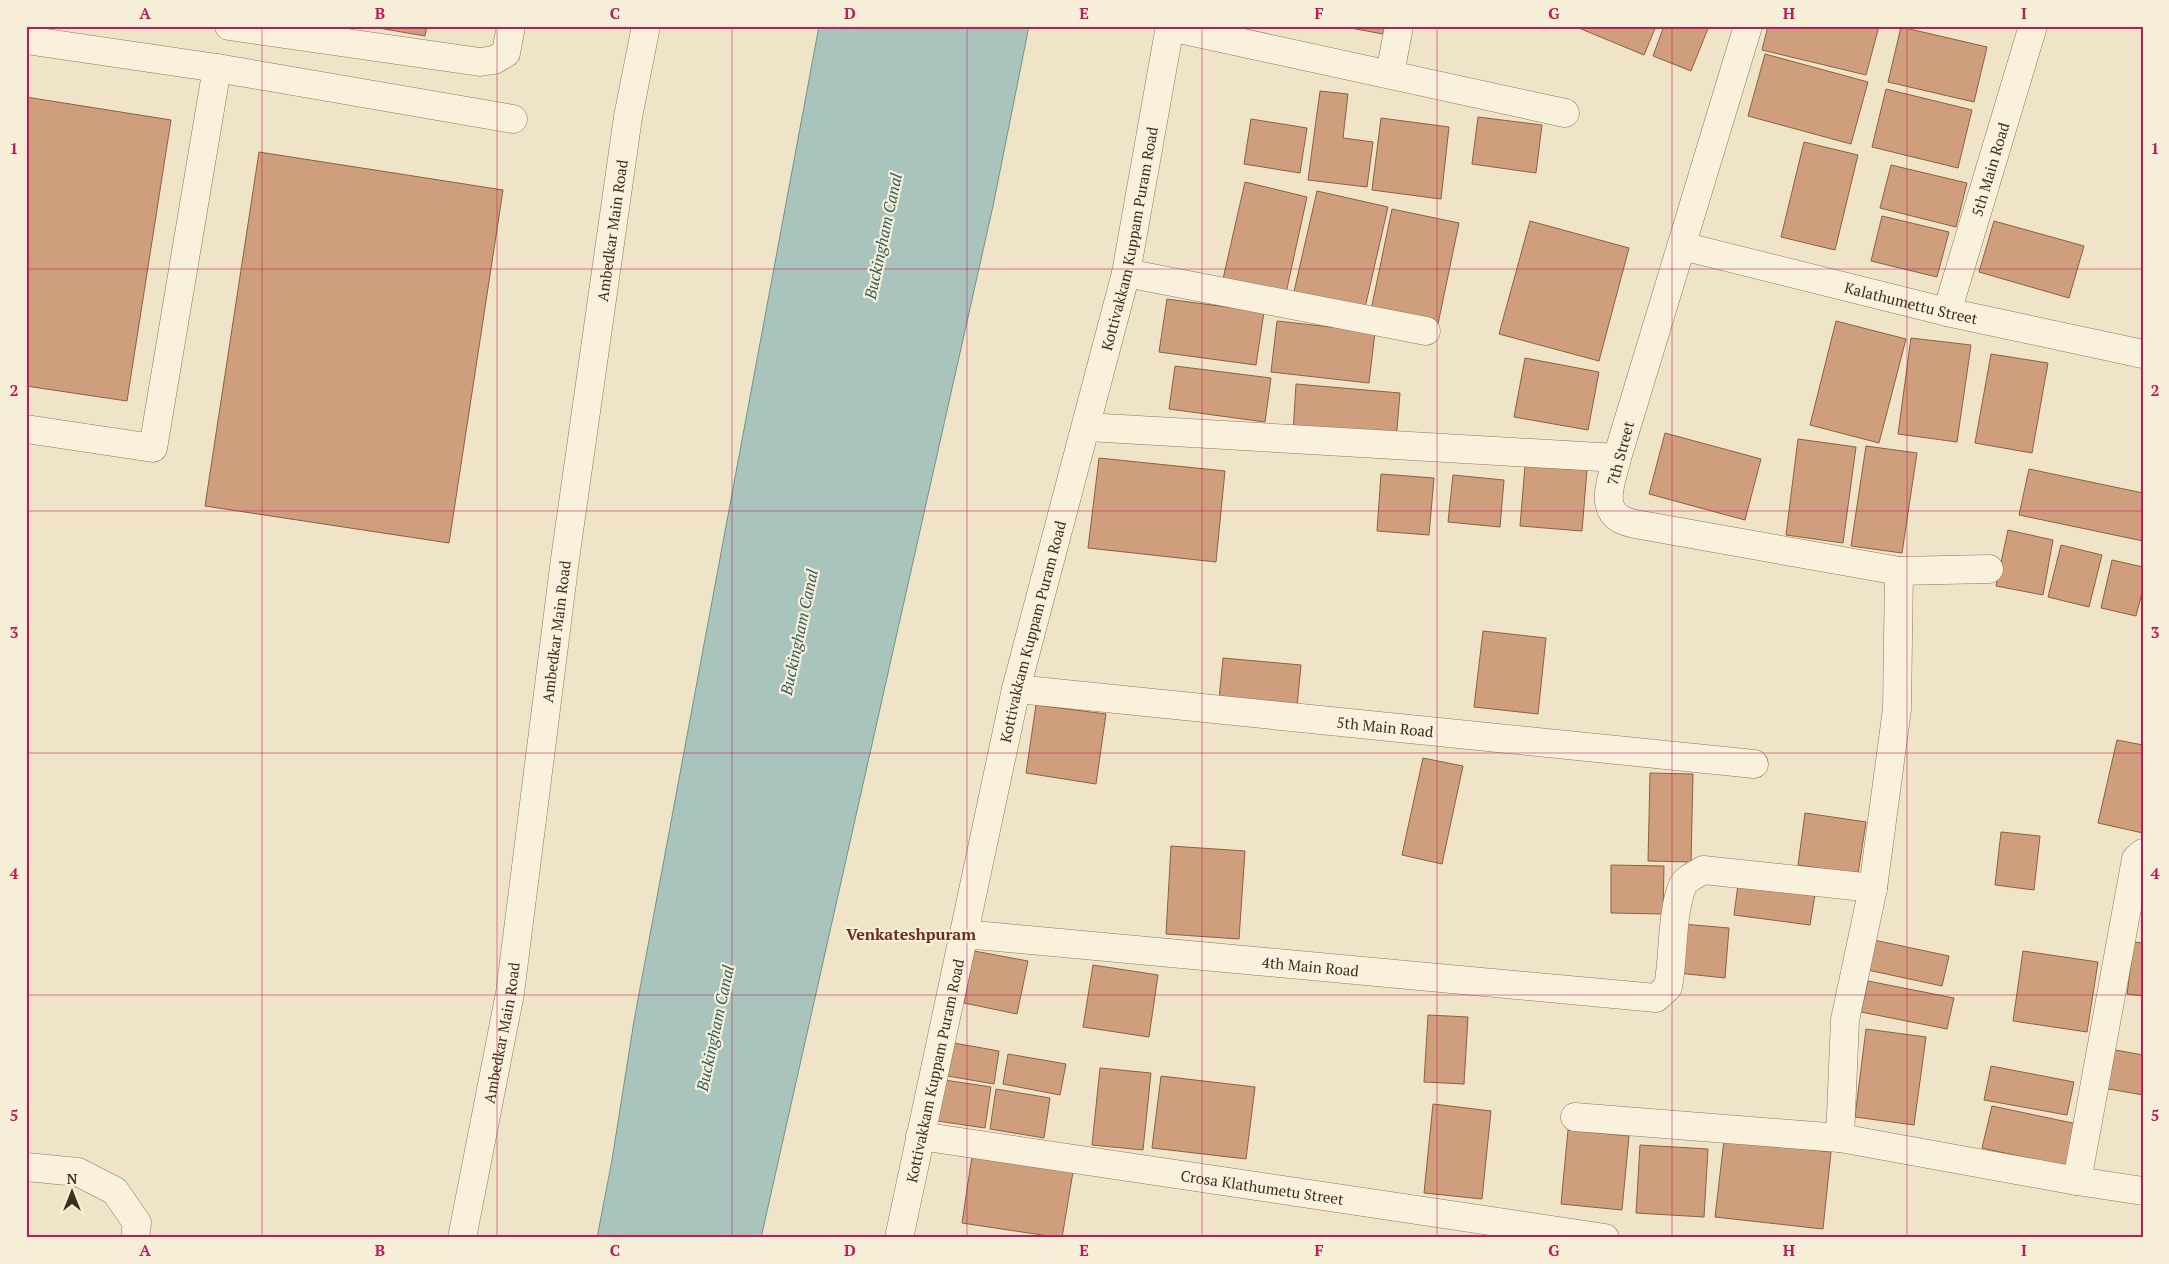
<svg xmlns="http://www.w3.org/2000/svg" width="2169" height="1264" viewBox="0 0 2169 1264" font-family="'PT Serif',serif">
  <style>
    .water { fill: #a9c4bc; stroke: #6f938a }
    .building { fill: #cf9f7d; stroke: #8d5f41 }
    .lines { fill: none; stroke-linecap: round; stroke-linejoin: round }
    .minor-casing { stroke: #8d765c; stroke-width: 29 }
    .minor { stroke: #faf1dc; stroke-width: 28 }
    .grid { fill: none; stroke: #c2185b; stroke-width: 1; stroke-opacity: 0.55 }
    .labels { text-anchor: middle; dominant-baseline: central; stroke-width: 4.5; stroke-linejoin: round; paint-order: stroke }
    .street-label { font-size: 15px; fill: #3d2e20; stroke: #f7eed8 }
    .water-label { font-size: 16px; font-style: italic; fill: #2f5d5a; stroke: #f7eed8 }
    .neighbourhood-label { font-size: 16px; font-weight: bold; fill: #6b2e1e; stroke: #f7eed8 }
    .neatline { fill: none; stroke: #c2185b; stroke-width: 2 }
    .grid-label { font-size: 16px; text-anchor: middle; font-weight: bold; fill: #c2185b }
  </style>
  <rect width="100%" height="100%" fill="#f0e4c8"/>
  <!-- water -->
  <path class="water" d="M 819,26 L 1029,26 L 993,206 L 761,1238 L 597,1238 L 612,1160 L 634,1021 Z"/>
  <!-- building -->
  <path class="building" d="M 367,26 L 427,26 L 425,36 Z
    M 1340,26 L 1385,26 L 1383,34 Z
    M 1574,26 L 1656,26 L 1644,55 Z
    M 1664,26 L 1709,26 L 1691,71 L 1653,56 Z
    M 1768,26 L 1879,26 L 1866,75 L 1762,50 Z
    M 1901,27 L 1987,47 L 1974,102 L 1888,82 Z
    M 1765,54 L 1868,82 L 1851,144 L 1748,116 Z
    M 1886,89 L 1972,110 L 1958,168 L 1872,147 Z
    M 1320,91 L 1348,94 L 1343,138 L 1373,142 L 1367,187 L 1308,180 Z
    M 26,97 L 171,120 L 127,401 L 26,386 Z
    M 1478,117 L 1542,125 L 1536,173 L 1472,164 Z
    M 1381,118 L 1449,127 L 1441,199 L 1372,190 Z
    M 1251,119 L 1307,128 L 1300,173 L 1244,164 Z
    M 1804,142 L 1858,155 L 1835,250 L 1781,237 Z
    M 259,152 L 503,190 L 449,543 L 205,506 Z
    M 1891,165 L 1967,183 L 1956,227 L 1880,208 Z
    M 1245,182 L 1307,197 L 1286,293 L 1223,279 Z
    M 1317,191 L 1388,207 L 1364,312 L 1293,296 Z
    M 1392,209 L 1459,223 L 1438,324 L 1371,310 Z
    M 1882,216 L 1949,232 L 1937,277 L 1871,261 Z
    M 1530,221 L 1629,248 L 1599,361 L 1499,334 Z
    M 1994,221 L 2084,246 L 2069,298 L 1979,272 Z
    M 1167,299 L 1264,312 L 1256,365 L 1159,352 Z
    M 1277,321 L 1375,332 L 1369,383 L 1271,372 Z
    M 1836,321 L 1906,339 L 1879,443 L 1810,425 Z
    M 1911,338 L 1971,345 L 1957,442 L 1898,434 Z
    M 1991,354 L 2048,363 L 2032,453 L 1975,443 Z
    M 1525,358 L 1599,372 L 1588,430 L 1514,417 Z
    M 1175,366 L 1271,378 L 1265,422 L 1169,409 Z
    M 1296,384 L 1400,393 L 1396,441 L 1293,433 Z
    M 1665,433 L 1761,459 L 1745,520 L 1649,494 Z
    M 1798,439 L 1856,447 L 1843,543 L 1786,535 Z
    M 1866,446 L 1917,453 L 1902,553 L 1851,546 Z
    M 1099,458 L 1225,471 L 1216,562 L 1088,548 Z
    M 1525,466 L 1587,470 L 1582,531 L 1520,526 Z
    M 2029,469 L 2143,493 L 2143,541 L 2019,515 Z
    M 1381,474 L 1434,478 L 1429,535 L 1377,531 Z
    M 1453,475 L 1504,480 L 1500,527 L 1448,522 Z
    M 2008,530 L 2053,540 L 2043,595 L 1996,586 Z
    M 2061,545 L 2102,555 L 2089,607 L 2048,597 Z
    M 2112,560 L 2143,567 L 2143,589 L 2136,616 L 2101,608 Z
    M 1483,631 L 1546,638 L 1538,714 L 1474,707 Z
    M 1223,658 L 1301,665 L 1297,707 L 1219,699 Z
    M 1036,705 L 1106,714 L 1096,784 L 1026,773 Z
    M 2117,740 L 2143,745 L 2143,833 L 2098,823 Z
    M 1423,758 L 1463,766 L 1442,864 L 1402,855 Z
    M 1650,773 L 1693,774 L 1691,862 L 1648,861 Z
    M 1805,813 L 1866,822 L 1858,874 L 1798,865 Z
    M 2001,832 L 2040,836 L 2034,890 L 1995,885 Z
    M 1171,846 L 1245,851 L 1239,939 L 1166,934 Z
    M 1611,865 L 1664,866 L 1663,914 L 1611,913 Z
    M 1739,877 L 1816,888 L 1810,925 L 1734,915 Z
    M 1682,924 L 1729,928 L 1725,978 L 1678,973 Z
    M 1869,939 L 1949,956 L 1942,986 L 1863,969 Z
    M 2134,942 L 2143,943 L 2143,996 L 2127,994 Z
    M 974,951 L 1028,961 L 1017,1014 L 964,1003 Z
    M 2023,951 L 2098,962 L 2087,1032 L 2013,1021 Z
    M 1093,965 L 1158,975 L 1149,1037 L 1083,1027 Z
    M 1868,981 L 1954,998 L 1947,1029 L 1861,1012 Z
    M 1428,1015 L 1468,1017 L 1464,1084 L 1424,1082 Z
    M 1866,1029 L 1926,1037 L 1914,1125 L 1855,1117 Z
    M 948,1042 L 999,1051 L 994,1084 L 942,1075 Z
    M 2110,1049 L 2143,1055 L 2143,1095 L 2103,1088 Z
    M 1008,1054 L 1066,1064 L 1060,1095 L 1003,1084 Z
    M 1991,1066 L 2074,1082 L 2067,1115 L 1984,1100 Z
    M 1100,1068 L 1151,1073 L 1143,1150 L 1092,1145 Z
    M 1161,1076 L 1255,1087 L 1246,1159 L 1152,1148 Z
    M 938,1079 L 991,1087 L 985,1128 L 931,1120 Z
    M 996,1089 L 1050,1098 L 1044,1138 L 990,1129 Z
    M 1433,1104 L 1491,1111 L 1482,1199 L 1424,1193 Z
    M 1992,1106 L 2077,1124 L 2068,1167 L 1982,1148 Z
    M 1568,1130 L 1629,1136 L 1622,1210 L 1561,1204 Z
    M 1724,1140 L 1831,1152 L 1823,1229 L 1715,1217 Z
    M 1640,1145 L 1708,1149 L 1704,1217 L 1636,1213 Z
    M 972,1156 L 1073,1172 L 1062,1238 L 962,1223 Z"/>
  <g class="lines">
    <defs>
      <g id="minor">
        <path d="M 229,26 L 480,62 L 494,60 L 506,53 L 511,26"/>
        <path d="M 1748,26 L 1617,458 C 1613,477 1599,506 1620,519 C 1624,521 1630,523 1635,524 L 1899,571 L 1989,569"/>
        <path d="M 1170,27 L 1565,113"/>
        <path d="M 26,40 L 217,68 L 513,119"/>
        <path d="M 1390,74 L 1399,26"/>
        <path id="s1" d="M 1682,246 L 1947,312 L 2143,354"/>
        <path d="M 1126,273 L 1426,331"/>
        <path id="s2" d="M 1947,312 L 2033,26"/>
        <path d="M 1087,427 L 1617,458"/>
        <path d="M 26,429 L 153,448 L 217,68"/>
        <path id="s3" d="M 1016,689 L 1754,764"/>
        <path id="s4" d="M 964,934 L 1656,998 L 1668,987 C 1674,956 1671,916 1682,887 C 1685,879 1695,875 1703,870 L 1873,888"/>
        <path d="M 1575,1117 L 1840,1138 L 2077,1181 L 2143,1191"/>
        <path id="s5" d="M 920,1136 L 1605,1238"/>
        <path d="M 1840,1138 L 1845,1020 L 1873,888 L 1897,709 L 1899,571"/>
        <path d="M 26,1167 L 78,1172 L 115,1191 L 137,1223 L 135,1238"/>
        <path d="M 2077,1181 L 2136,859 L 2143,853"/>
        <path id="s6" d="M 462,1238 L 510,993 L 565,559 L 628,117 L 646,26"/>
        <path id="s7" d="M 899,1238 L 1016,689 L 1126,273 L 1170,26"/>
      </g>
    </defs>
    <!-- minor casing -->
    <use href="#minor" class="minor-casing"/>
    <!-- minor -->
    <use href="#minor" class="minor"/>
  </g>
  <!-- grid -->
  <path class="grid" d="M 262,26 L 262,1238M 497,26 L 497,1238M 732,26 L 732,1238M 967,26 L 967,1238M 1202,26 L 1202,1238M 1437,26 L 1437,1238M 1672,26 L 1672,1238M 1907,26 L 1907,1238M 26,269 L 2143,269M 26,511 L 2143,511M 26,753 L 2143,753M 26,995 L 2143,995"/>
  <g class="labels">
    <!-- street labels -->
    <g class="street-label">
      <text stroke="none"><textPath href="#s2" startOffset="149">5th Main Road</textPath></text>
      <text stroke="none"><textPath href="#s6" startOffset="1019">Ambedkar Main Road</textPath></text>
      <text stroke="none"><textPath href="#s7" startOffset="1026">Kottivakkam Kuppam Puram Road</textPath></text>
      <text stroke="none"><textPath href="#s1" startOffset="236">Kalathumettu Street</textPath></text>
      <text transform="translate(1620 453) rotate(-75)">7th Street</text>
      <text stroke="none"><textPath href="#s7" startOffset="621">Kottivakkam Kuppam Puram Road</textPath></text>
      <text stroke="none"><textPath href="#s6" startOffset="614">Ambedkar Main Road</textPath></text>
      <text stroke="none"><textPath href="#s3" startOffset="371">5th Main Road</textPath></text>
      <text stroke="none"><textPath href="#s4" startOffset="348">4th Main Road</textPath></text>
      <text stroke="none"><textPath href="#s6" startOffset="209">Ambedkar Main Road</textPath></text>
      <text stroke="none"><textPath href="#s7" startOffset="171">Kottivakkam Kuppam Puram Road</textPath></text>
      <text stroke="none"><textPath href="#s5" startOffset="346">Crosa Klathumetu Street</textPath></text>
    </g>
    <!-- water labels -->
    <g class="water-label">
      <text transform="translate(883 236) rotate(-78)">Buckingham Canal</text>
      <text transform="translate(799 632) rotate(-78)">Buckingham Canal</text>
      <text transform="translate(715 1028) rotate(-78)">Buckingham Canal</text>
    </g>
    <!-- neighbourhood labels -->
    <g class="neighbourhood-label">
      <text x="911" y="934">Venkateshpuram</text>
    </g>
  </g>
  <!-- border -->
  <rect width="2169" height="1264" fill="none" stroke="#f7eed8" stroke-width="55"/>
  <!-- north arrow -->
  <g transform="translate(72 1192)" stroke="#f7eed8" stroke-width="4" paint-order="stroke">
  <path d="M0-4L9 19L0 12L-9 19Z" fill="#3d2e20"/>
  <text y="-8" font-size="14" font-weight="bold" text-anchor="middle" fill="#3d2e20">N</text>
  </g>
  <rect x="28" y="28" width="2114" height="1208" class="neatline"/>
  <g class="grid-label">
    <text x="145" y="19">A</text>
    <text x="380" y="19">B</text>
    <text x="615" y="19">C</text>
    <text x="850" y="19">D</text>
    <text x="1084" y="19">E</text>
    <text x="1319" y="19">F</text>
    <text x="1554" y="19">G</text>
    <text x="1789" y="19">H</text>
    <text x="2024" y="19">I</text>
    <text x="14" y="154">1</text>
    <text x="2155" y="154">1</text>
    <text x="14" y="396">2</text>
    <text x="2155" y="396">2</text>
    <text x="14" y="638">3</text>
    <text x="2155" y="638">3</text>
    <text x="14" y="879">4</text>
    <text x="2155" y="879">4</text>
    <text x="14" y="1121">5</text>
    <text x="2155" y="1121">5</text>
    <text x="145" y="1256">A</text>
    <text x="380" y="1256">B</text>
    <text x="615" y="1256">C</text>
    <text x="850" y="1256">D</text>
    <text x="1084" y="1256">E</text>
    <text x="1319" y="1256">F</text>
    <text x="1554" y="1256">G</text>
    <text x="1789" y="1256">H</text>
    <text x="2024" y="1256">I</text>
  </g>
</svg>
